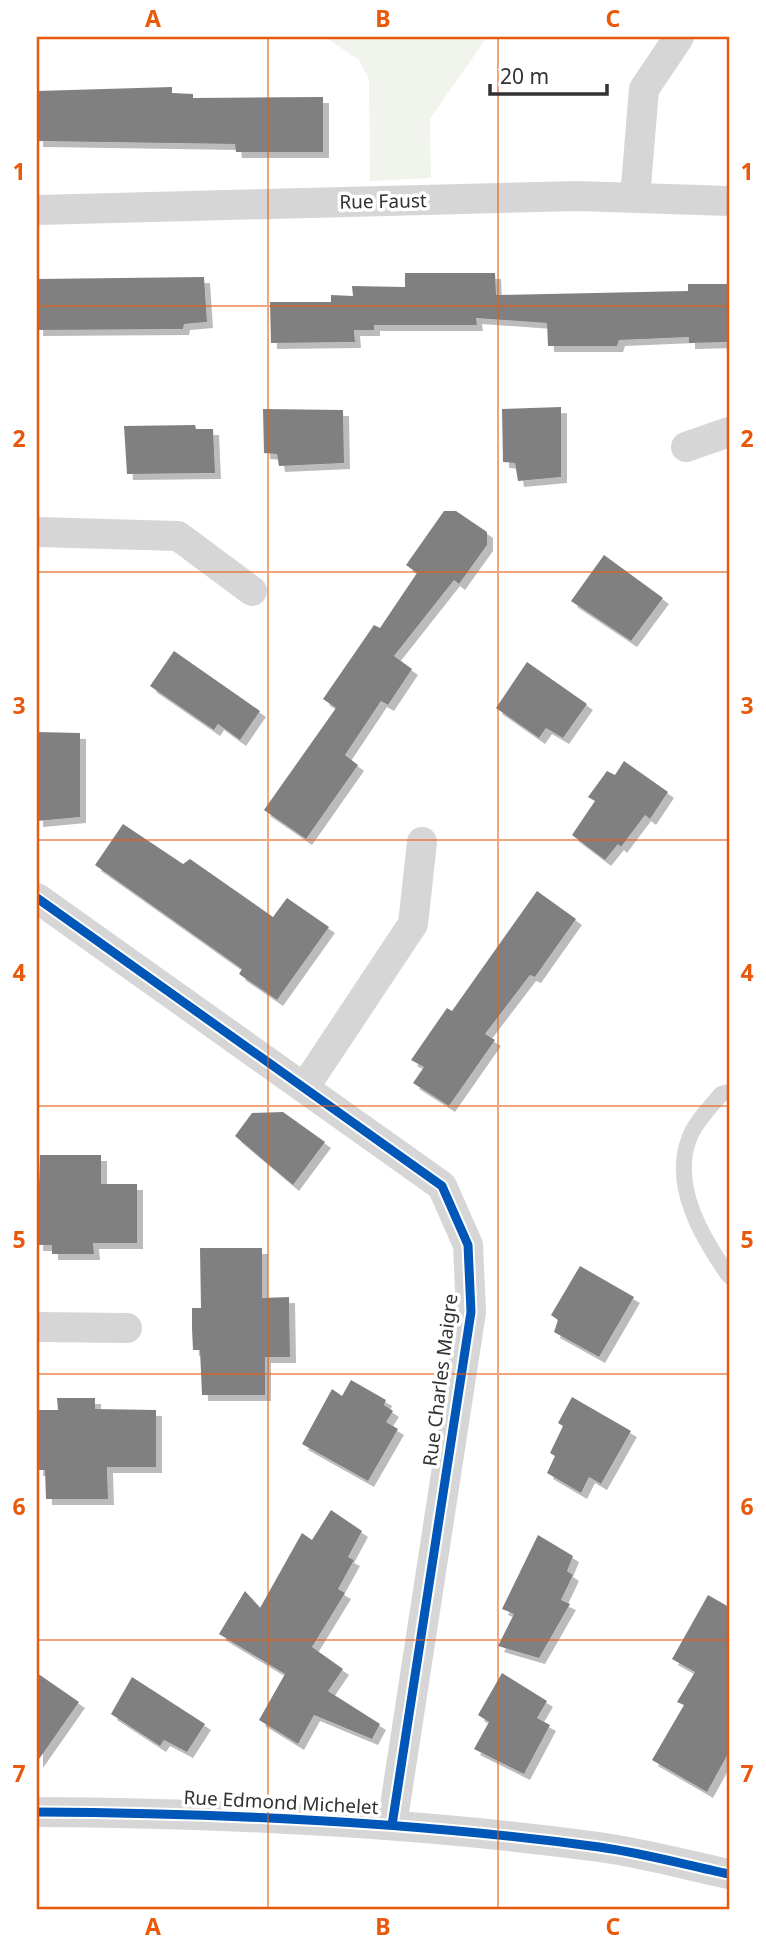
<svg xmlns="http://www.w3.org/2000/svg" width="766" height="1946" viewBox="0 0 766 1946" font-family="'Noto Sans',sans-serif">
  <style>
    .green { fill: #f1f4ed }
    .building { fill: #808080; filter: url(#shadow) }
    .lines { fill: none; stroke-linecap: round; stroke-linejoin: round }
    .lane { stroke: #d6d6d6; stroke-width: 16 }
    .street { stroke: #d6d6d6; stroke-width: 30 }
    .cycleway-casing { stroke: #fff; stroke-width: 13 }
    .cycleway { stroke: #0057b8; stroke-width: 9 }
    .grid { fill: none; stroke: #e8590c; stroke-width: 2; stroke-opacity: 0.55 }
    .labels { text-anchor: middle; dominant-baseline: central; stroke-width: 7; stroke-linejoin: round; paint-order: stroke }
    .street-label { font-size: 19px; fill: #323232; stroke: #fff }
    .neatline { fill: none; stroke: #e8590c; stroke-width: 2.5 }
    .grid-label { font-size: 23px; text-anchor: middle; font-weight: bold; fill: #e8590c }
  </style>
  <defs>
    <filter id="shadow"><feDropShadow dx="6" dy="6" stdDeviation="0" flood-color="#0004"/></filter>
  </defs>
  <rect width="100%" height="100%" fill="#fff"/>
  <!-- green -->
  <path class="green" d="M 325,37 L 487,37 L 430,119 L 431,178 L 370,181 L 369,79 L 359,60 Z"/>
  <!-- building -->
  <path class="building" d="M 172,87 L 172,93 L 193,94 L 193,98 L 323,97 L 323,152 L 236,152 L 235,144 L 37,141 L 37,91 Z
    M 405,273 L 495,273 L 496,295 L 688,291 L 688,284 L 729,284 L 729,342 L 689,343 L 689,337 L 619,340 L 617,346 L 548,346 L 547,323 L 476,318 L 477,325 L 374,325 L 374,330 L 354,330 L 355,342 L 271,343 L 270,302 L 331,302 L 331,295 L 353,296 L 352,286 L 405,287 Z
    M 204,277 L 207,322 L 184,324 L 183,329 L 37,330 L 37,279 Z
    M 561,407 L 561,477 L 518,481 L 515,463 L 503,462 L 502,409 Z
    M 263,409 L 343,410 L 344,463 L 279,466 L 277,454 L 264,453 Z
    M 195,425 L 196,429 L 213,429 L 215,473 L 127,474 L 124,426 Z
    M 444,511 L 456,511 L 487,532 L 487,545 L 459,584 L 454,580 L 394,656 L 412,669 L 388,705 L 381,701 L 345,755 L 358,765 L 306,839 L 264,810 L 336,708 L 323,699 L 374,625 L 380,628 L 417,573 L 406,565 Z
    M 604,555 L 663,598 L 631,641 L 571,601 Z
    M 174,651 L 260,711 L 240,740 L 218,724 L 214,730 L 150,686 Z
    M 527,662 L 587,704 L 563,738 L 546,728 L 539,738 L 496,708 Z
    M 37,732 L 80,733 L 80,817 L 37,821 Z
    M 624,761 L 668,792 L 650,819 L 645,815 L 621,847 L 618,844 L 605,860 L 572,835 L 595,801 L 588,797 L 607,771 L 615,775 Z
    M 123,824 L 183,864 L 190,859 L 273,917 L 287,898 L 329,927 L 277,1000 L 239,974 L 242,969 L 95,865 Z
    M 537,891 L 576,919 L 535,977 L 530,975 L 485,1034 L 495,1040 L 449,1106 L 413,1083 L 424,1067 L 411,1060 L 447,1008 L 452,1011 Z
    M 283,1112 L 325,1142 L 293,1185 L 235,1136 L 252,1113 Z
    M 40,1155 L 101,1155 L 101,1184 L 137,1184 L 137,1243 L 93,1243 L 94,1254 L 52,1254 L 52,1245 L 37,1245 Z
    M 200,1248 L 262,1248 L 262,1298 L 289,1297 L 290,1357 L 265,1357 L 265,1395 L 202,1395 L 200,1350 L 193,1350 L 192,1329 L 192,1308 L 201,1308 Z
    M 580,1266 L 634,1297 L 599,1357 L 554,1332 L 558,1320 L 551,1315 Z
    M 351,1380 L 386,1400 L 384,1405 L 393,1411 L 386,1422 L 398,1429 L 368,1481 L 302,1444 L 332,1389 L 342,1396 Z
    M 572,1397 L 631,1431 L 601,1484 L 589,1477 L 581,1493 L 547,1473 L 555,1456 L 550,1453 L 563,1426 L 558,1423 Z
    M 57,1398 L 95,1398 L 95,1409 L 156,1410 L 156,1467 L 107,1467 L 108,1499 L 46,1499 L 45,1470 L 37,1470 L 37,1410 L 58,1410 Z
    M 331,1510 L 362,1531 L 348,1557 L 354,1560 L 338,1589 L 345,1593 L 312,1647 L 343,1669 L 328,1691 L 380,1724 L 372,1739 L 314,1715 L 298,1744 L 259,1720 L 285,1674 L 219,1634 L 245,1591 L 260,1608 L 302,1533 L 312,1540 Z
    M 538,1535 L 573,1556 L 567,1571 L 573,1575 L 561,1600 L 570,1604 L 539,1658 L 498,1646 L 514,1614 L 502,1609 Z
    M 708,1595 L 729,1607 L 729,1752 L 707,1792 L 652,1760 L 684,1705 L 677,1702 L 695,1672 L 672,1659 Z
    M 37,1673 L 79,1702 L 37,1762 Z
    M 502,1673 L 547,1701 L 537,1718 L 550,1725 L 524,1774 L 474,1749 L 489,1722 L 478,1715 Z
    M 132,1677 L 205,1724 L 187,1752 L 164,1740 L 160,1746 L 111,1714 Z"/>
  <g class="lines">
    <!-- lane -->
    <path class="lane" d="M 729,1092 L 721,1094 C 711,1107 694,1123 689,1139 C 671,1186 703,1239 729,1276"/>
    <!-- street -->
    <path class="street" d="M 635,198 L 644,89 L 679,37
      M 37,210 L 577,196 L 729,201
      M 686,447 L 729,432
      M 37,532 L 178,536 L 252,591
      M 37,898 L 442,1186 L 468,1245 L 471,1312 L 392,1825
      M 304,1088 L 413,924 L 422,842
      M 37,1327 L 127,1328
      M 37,1812 C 224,1813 413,1822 599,1847 C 643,1853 686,1865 729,1874"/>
    <defs>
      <path id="cycleway" d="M 37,898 L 442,1186 L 468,1245 L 471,1312 L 392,1825
        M 37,1812 C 224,1813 413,1822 599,1847 C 643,1853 686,1865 729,1874"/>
    </defs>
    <!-- cycleway casing -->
    <use href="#cycleway" class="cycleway-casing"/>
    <!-- cycleway -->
    <use href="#cycleway" class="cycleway"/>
  </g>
  <!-- grid -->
  <path class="grid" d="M 268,37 L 268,1909M 498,37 L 498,1909M 37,306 L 729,306M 37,572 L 729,572M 37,840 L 729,840M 37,1106 L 729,1106M 37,1374 L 729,1374M 37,1640 L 729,1640"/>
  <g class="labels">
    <!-- street labels -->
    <g class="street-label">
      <text transform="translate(383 201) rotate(-1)">Rue Faust</text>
      <text transform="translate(440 1380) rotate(-83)">Rue Charles Maigre</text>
      <text transform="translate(281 1802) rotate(3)">Rue Edmond Michelet</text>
    </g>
  </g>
  <!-- border -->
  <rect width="766" height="1946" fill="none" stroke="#ffffff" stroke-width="77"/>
  <!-- scale -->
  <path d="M490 84v10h117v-10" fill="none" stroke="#323232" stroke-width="3.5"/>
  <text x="500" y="84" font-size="21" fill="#323232" stroke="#ffffff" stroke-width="5" paint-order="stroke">20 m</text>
  <rect x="38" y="38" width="690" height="1870" class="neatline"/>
  <g class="grid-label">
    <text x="153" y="27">A</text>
    <text x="383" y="27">B</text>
    <text x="613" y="27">C</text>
    <text x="19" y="180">1</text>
    <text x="747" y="180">1</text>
    <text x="19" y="447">2</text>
    <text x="747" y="447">2</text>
    <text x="19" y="714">3</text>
    <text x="747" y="714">3</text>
    <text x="19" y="981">4</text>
    <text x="747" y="981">4</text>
    <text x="19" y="1248">5</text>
    <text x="747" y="1248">5</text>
    <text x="19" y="1515">6</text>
    <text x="747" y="1515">6</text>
    <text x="19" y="1782">7</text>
    <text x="747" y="1782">7</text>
    <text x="153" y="1935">A</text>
    <text x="383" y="1935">B</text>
    <text x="613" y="1935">C</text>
  </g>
</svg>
